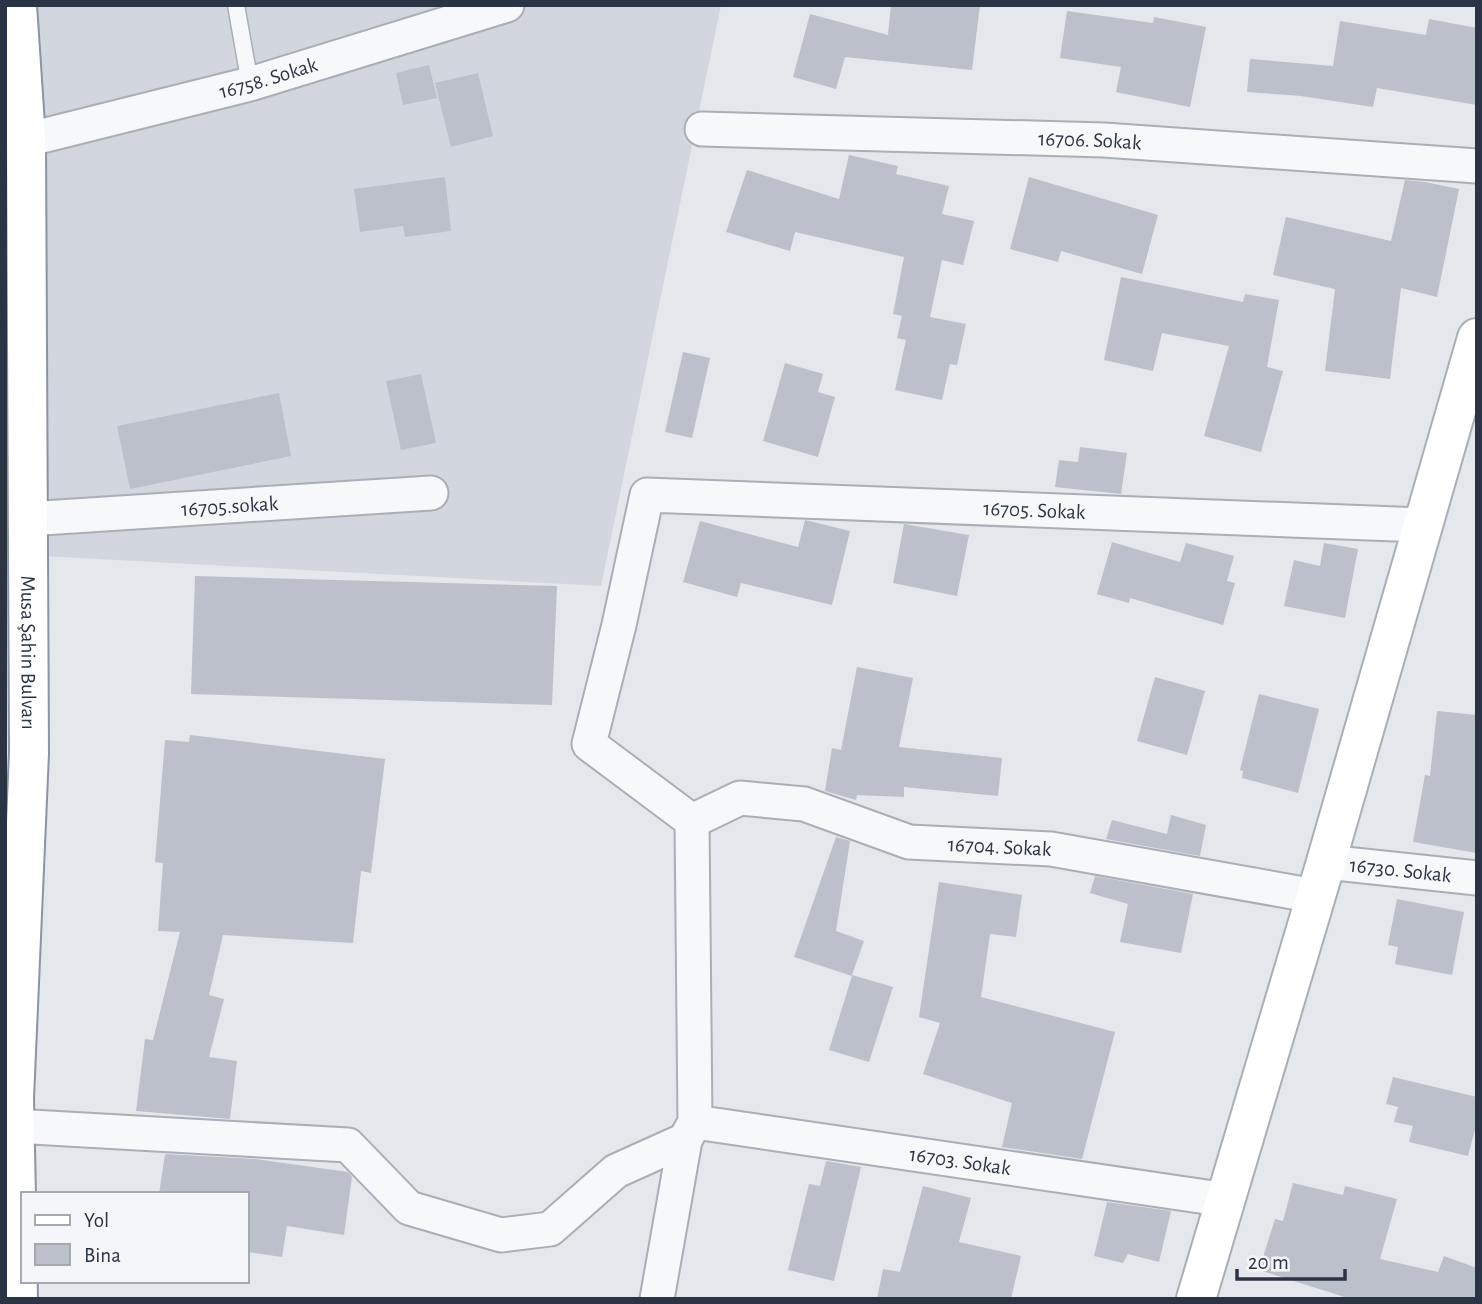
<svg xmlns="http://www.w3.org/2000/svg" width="1482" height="1304" viewBox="0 0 1482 1304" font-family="'Alegreya Sans',sans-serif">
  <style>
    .built { fill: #d2d6de }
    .building { fill: #bbc0ca }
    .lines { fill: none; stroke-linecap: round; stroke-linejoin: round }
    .lane-casing { stroke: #a9aeb7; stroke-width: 19 }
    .street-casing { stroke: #a9aeb7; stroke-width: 37 }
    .secondary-casing { stroke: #a9aeb7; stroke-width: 42 }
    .highway-casing { stroke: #8b94a3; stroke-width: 42 }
    .lane { stroke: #f7f8fa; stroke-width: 16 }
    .street { stroke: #f7f8fa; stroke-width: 33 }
    .secondary { stroke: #fff; stroke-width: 38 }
    .highway { stroke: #fff; stroke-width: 38 }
    .labels { text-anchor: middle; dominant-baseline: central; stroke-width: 6; stroke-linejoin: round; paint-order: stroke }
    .street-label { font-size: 21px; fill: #2b3445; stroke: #f4f6f9 }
  </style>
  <rect width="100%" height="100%" fill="#e4e7ec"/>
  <!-- built -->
  <path class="built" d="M 7,5 L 721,5 L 601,586 L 5,554 Z"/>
  <!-- building -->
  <path class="building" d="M 891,5 L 980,5 L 972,70 L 845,57 L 836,89 L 793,77 L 810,14 L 888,35 Z
    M 1067,11 L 1153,23 L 1154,17 L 1206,27 L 1190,107 L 1116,92 L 1121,67 L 1060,58 Z
    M 1429,19 L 1477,28 L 1477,105 L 1377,88 L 1373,107 L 1301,96 L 1247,92 L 1250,59 L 1333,66 L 1340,21 L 1426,35 Z
    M 429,65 L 437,98 L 403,105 L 396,73 Z
    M 478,73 L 493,136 L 451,147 L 435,83 Z
    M 849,155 L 898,166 L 896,174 L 949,186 L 942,214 L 974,221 L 963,265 L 942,260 L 930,317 L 966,324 L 957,365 L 950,364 L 942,400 L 895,390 L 906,340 L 897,338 L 902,316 L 893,314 L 904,257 L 795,232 L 790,251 L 726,232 L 747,170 L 839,199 Z
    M 445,177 L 451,231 L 405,237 L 403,226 L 360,232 L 354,189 Z
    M 1029,177 L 1158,215 L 1142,274 L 1061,251 L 1058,262 L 1010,249 Z
    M 1405,180 L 1425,182 L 1459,189 L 1437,297 L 1401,288 L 1390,379 L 1325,371 L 1335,289 L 1273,275 L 1286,217 L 1391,241 Z
    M 1121,277 L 1243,302 L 1245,294 L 1279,300 L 1267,367 L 1283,371 L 1261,452 L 1204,436 L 1229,346 L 1162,333 L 1153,371 L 1104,360 Z
    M 683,352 L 710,358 L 692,438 L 665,432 Z
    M 785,363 L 823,374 L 818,392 L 835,397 L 818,457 L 763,441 Z
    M 421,374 L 436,443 L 401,450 L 386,381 Z
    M 279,393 L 291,456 L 130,489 L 117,426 Z
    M 1080,447 L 1127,453 L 1121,494 L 1055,487 L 1059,460 L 1078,462 Z
    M 805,520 L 850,531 L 832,605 L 741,583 L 737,597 L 683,582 L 700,521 L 798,547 Z
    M 904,524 L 969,535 L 957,596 L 893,583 Z
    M 1112,542 L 1180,562 L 1186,543 L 1234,556 L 1227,581 L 1235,583 L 1223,625 L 1130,598 L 1129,603 L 1097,594 Z
    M 1324,543 L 1358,549 L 1345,618 L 1284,606 L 1294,560 L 1320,566 Z
    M 195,576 L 557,586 L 552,705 L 191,694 Z
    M 857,667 L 913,678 L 899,747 L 1002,758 L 998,796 L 904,787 L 904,797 L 857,795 L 856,800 L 825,791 L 832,748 L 841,750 Z
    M 1155,677 L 1205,691 L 1187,755 L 1137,741 Z
    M 1259,694 L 1319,709 L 1298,793 L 1242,778 L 1243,771 L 1240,770 Z
    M 1437,711 L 1477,715 L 1477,853 L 1413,842 L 1425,775 L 1430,776 Z
    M 190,735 L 385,759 L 371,873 L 361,871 L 353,943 L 223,935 L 209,995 L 224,999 L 209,1057 L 237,1061 L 230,1119 L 136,1111 L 145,1039 L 153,1040 L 180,932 L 158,931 L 163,863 L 155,862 L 165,740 L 189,742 Z
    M 1171,815 L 1206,825 L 1200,856 L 1106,839 L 1112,820 L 1167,834 Z
    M 836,837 L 850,841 L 836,931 L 864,941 L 852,975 L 893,987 L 869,1062 L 829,1050 L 852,976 L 794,957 Z
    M 1095,876 L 1193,894 L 1181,953 L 1120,942 L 1128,904 L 1090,893 Z
    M 939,882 L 1022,895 L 1016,937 L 990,934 L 981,997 L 1115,1032 L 1082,1159 L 1002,1147 L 1012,1103 L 923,1074 L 940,1023 L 919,1017 Z
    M 1397,899 L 1464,912 L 1452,975 L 1395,964 L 1398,947 L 1388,945 Z
    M 1393,1077 L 1477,1097 L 1477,1122 L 1468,1156 L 1409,1142 L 1413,1126 L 1394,1122 L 1398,1107 L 1386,1104 Z
    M 165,1154 L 255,1159 L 348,1172 L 352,1177 L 344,1235 L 287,1226 L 282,1257 L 247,1252 L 247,1194 L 159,1194 Z
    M 826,1161 L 861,1167 L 834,1281 L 788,1270 L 809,1184 L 820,1186 Z
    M 1293,1183 L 1343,1195 L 1345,1186 L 1397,1199 L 1380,1259 L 1438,1272 L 1444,1256 L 1477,1268 L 1477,1299 L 1351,1299 L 1259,1270 L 1275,1219 L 1283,1221 Z
    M 923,1186 L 971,1198 L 959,1242 L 1021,1256 L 1011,1299 L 877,1299 L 883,1269 L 900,1272 Z
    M 1107,1202 L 1171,1211 L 1159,1262 L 1128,1254 L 1123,1263 L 1094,1256 Z"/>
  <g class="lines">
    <defs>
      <path id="lane" d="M 236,5 L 250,84"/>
      <g id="street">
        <path id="s1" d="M 702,129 L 1104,140 L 1477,166"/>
        <path id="s2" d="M 26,140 L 250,84 L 507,5"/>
        <path id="s3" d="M 27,519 L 431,493"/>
        <path id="s4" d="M 692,821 L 740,798 L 804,804 L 909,842 L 1051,849 L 1315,896"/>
        <path id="s5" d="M 1326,862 L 1477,878"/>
        <path id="s6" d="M 695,1122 L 1227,1200"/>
        <path d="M 14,1126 L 348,1145 L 409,1208 L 501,1235 L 550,1229 L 616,1171 L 685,1140"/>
        <path id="s7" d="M 657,1299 L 685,1140 L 695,1122 L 692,821 L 589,744 L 619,625 L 647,495 L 1422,525"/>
      </g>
      <path id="secondary" d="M 1196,1299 L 1326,862 L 1477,338"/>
      <g id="highway">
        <path id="s8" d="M 17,5 L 26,140 L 29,753 L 14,1098 L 18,1299"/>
      </g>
    </defs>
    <!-- lane casing -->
    <use href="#lane" class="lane-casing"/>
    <!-- street casing -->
    <use href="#street" class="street-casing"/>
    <!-- secondary casing -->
    <use href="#secondary" class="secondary-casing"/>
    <!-- highway casing -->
    <use href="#highway" class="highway-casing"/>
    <!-- lane -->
    <use href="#lane" class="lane"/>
    <!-- street -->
    <use href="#street" class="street"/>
    <!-- secondary -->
    <use href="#secondary" class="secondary"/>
    <!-- highway -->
    <use href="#highway" class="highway"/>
  </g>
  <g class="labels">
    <!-- street labels -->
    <g class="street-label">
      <text stroke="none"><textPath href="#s2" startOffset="250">16758. Sokak</textPath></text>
      <text stroke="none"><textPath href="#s1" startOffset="388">16706. Sokak</textPath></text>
      <text stroke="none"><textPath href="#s3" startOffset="203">16705.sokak</textPath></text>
      <text stroke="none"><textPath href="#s7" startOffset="1255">16705. Sokak</textPath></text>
      <text stroke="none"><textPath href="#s8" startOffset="648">Musa Şahin Bulvarı</textPath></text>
      <text stroke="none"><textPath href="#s4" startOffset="320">16704. Sokak</textPath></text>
      <text stroke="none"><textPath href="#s5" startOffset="75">16730. Sokak</textPath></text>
      <text stroke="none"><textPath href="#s6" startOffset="268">16703. Sokak</textPath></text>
    </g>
  </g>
  <!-- border -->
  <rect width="1482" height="1304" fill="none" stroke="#2b3445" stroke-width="14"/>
  <!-- legend -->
  <rect x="21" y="1192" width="228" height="91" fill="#f4f6f9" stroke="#a4a8b1" stroke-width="2"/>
  <rect x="35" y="1215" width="35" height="10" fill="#ffffff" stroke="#a4a8b1" stroke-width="2"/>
  <text x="84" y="1227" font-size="21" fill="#2b3445">Yol</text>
  <rect x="35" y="1244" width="35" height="21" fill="#bbc0ca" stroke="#a4a8b1" stroke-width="2"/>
  <text x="84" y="1262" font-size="21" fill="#2b3445">Bina</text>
  <!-- scale -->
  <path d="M1237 1269v10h108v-10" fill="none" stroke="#2b3445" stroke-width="3.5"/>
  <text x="1248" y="1269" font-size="21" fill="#2b3445" stroke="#f4f6f9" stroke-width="5" paint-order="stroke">20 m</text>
</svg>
